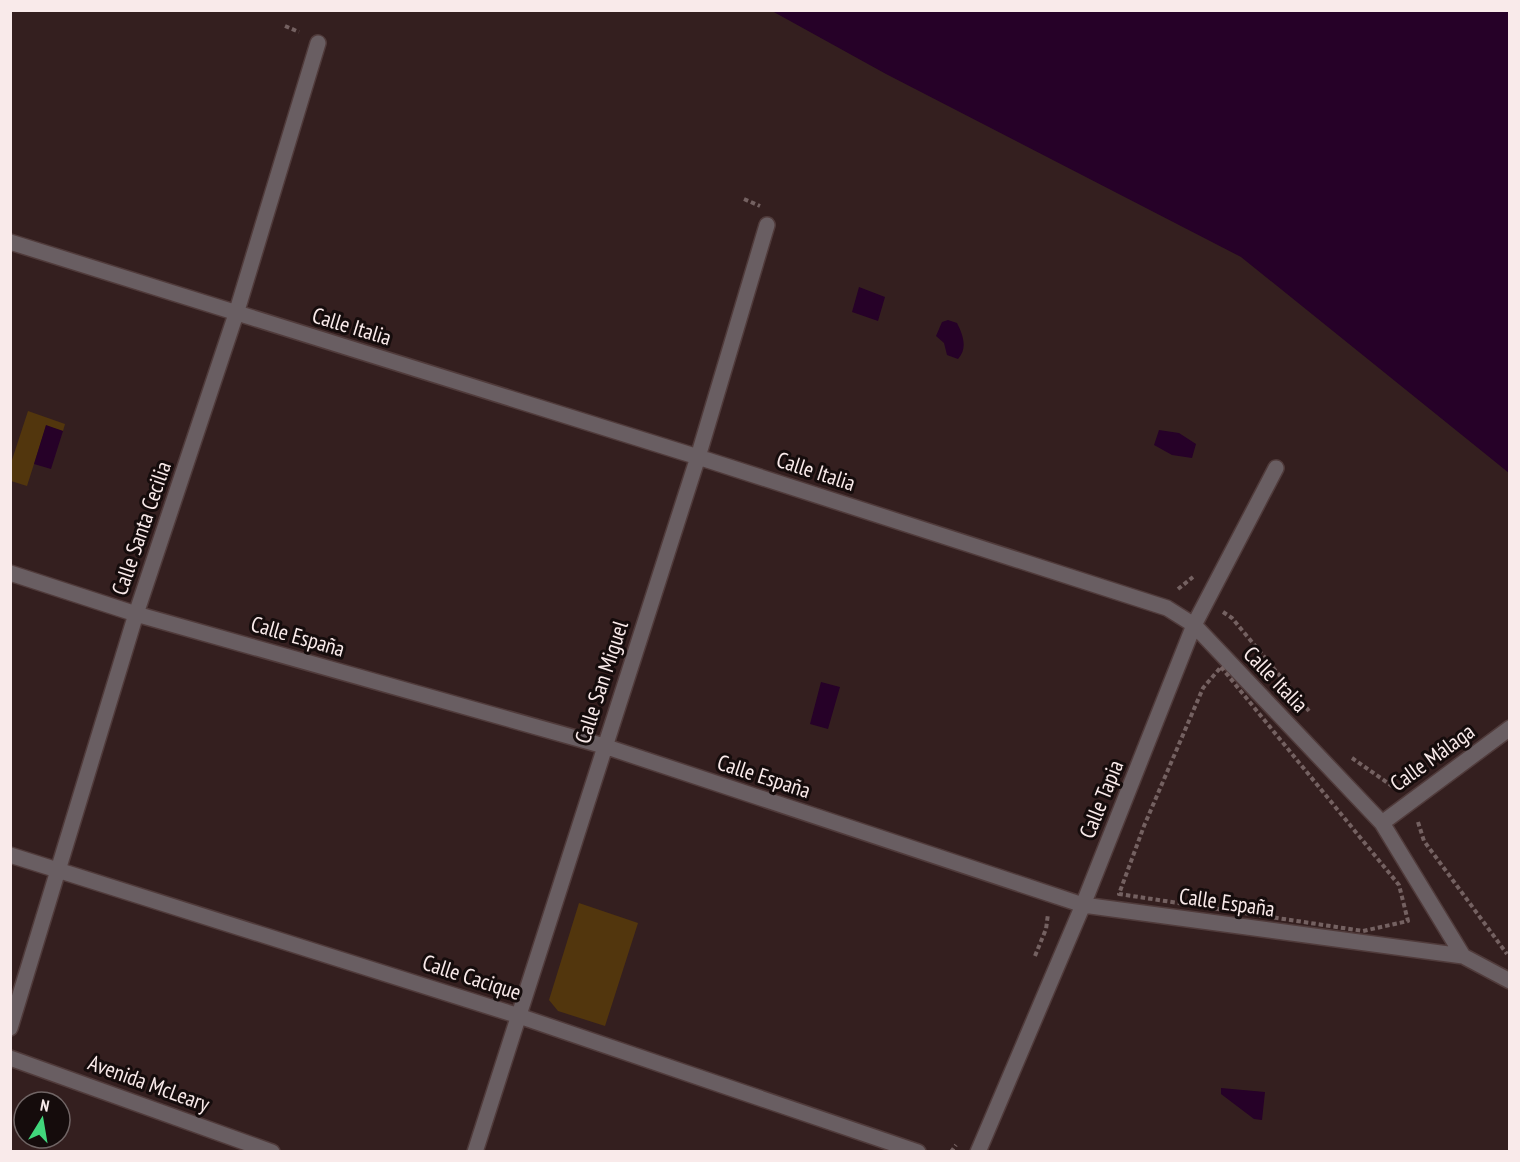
<svg xmlns="http://www.w3.org/2000/svg" width="1520" height="1162" viewBox="0 0 1520 1162" font-family="'PT Sans Narrow',sans-serif">
  <style>
    .green { fill: #52360d }
    .water { fill: #260128 }
    .lines { fill: none; stroke-linecap: round; stroke-linejoin: round }
    .minor-casing { stroke: #503b3b; stroke-width: 18 }
    .path { stroke: #746161; stroke-width: 4; stroke-dasharray: 4.5 3; stroke-linecap: butt }
    .minor { stroke: #695e62; stroke-width: 15 }
    .labels { text-anchor: middle; dominant-baseline: central; stroke-width: 6; stroke-linejoin: round; paint-order: stroke }
    .street-label { font-size: 22px; fill: #f9eaea; stroke: #150c0c }
  </style>
  <rect width="100%" height="100%" fill="#341f1f"/>
  <!-- green -->
  <path class="green" d="M 28,411 L 65,424 L 63,431 L 46,426 L 27,486 L 11,481 L 11,463 Z
    M 579,903 L 638,923 L 605,1026 L 558,1011 L 549,1000 Z"/>
  <!-- water -->
  <path class="water" d="M 772,11 L 1509,11 L 1509,473 L 1241,257 L 886,74 Z
    M 859,287 L 885,297 L 878,321 L 852,312 Z
    M 948,320 L 957,323 C 963,335 968,348 958,359 L 947,355 L 944,343 L 936,336 L 942,322 Z
    M 46,425 L 63,431 L 51,469 L 34,464 Z
    M 1159,430 L 1179,433 L 1196,444 L 1192,458 L 1172,455 L 1154,445 Z
    M 821,682 L 840,687 L 828,729 L 810,724 Z
    M 1221,1088 L 1265,1092 L 1262,1120 L 1254,1119 L 1221,1094 Z"/>
  <g class="lines">
    <defs>
      <path id="minor" d="M 10,242 L 698,457 L 1167,608 L 1194,625 L 1382,823 L 1463,956
        M 10,573 L 136,614 L 604,746 L 1083,905 L 1463,956 L 1510,981
        M 1382,823 L 1510,728
        M 10,855 L 519,1016 L 918,1152
        M 10,1028 L 136,614 L 236,314 L 318,43
        M 10,1058 L 272,1152
        M 475,1152 L 698,457 L 767,225
        M 978,1152 L 1083,905 L 1194,625 L 1276,468"/>
    </defs>
    <!-- minor casing -->
    <use href="#minor" class="minor-casing"/>
    <!-- path -->
    <path class="path" d="M 285,26 L 299,32
      M 744,199 L 760,206
      M 1178,589 L 1193,577
      M 1223,612 L 1232,618 L 1309,711
      M 1221,667 L 1399,885 L 1408,921 L 1363,931 L 1119,894 L 1144,826 L 1203,688 Z
      M 1352,758 L 1395,788
      M 1418,822 L 1424,841 L 1507,954
      M 1035,956 L 1046,929 L 1048,914
      M 951,1152 L 956,1145"/>
    <!-- minor -->
    <use href="#minor" class="minor"/>
  </g>
  <g class="labels">
    <!-- street labels -->
    <g class="street-label">
      <text transform="translate(352 326) rotate(17)">Calle Italia</text>
      <text transform="translate(816 471) rotate(18)">Calle Italia</text>
      <text transform="translate(141 528) rotate(-71)">Calle Santa Cecilia</text>
      <text transform="translate(298 636) rotate(16)">Calle España</text>
      <text transform="translate(1276 679) rotate(46)">Calle Italia</text>
      <text transform="translate(601 682) rotate(-72)">Calle San Miguel</text>
      <text transform="translate(1432 757) rotate(-36)">Calle Málaga</text>
      <text transform="translate(764 776) rotate(18)">Calle España</text>
      <text transform="translate(1101 799) rotate(-68)">Calle Tapia</text>
      <text transform="translate(1227 902) rotate(8)">Calle España</text>
      <text transform="translate(472 977) rotate(18)">Calle Cacique</text>
      <text transform="translate(149 1083) rotate(20)">Avenida McLeary</text>
    </g>
  </g>
  <!-- border -->
  <rect width="1520" height="1162" fill="none" stroke="#f9eaea" stroke-width="24"/>
  <!-- north arrow -->
  <g transform="translate(42 1120) rotate(11)"><circle r="28" fill="#150c0c" stroke="#706565" stroke-width="1.5"/>
  <path d="M0-4.5L10 22L0 15L-10 22Z" fill="#41d77c"/>
  <text y="-9" font-size="16" font-weight="bold" text-anchor="middle" fill="#f9eaea">N</text>
  </g>
</svg>
